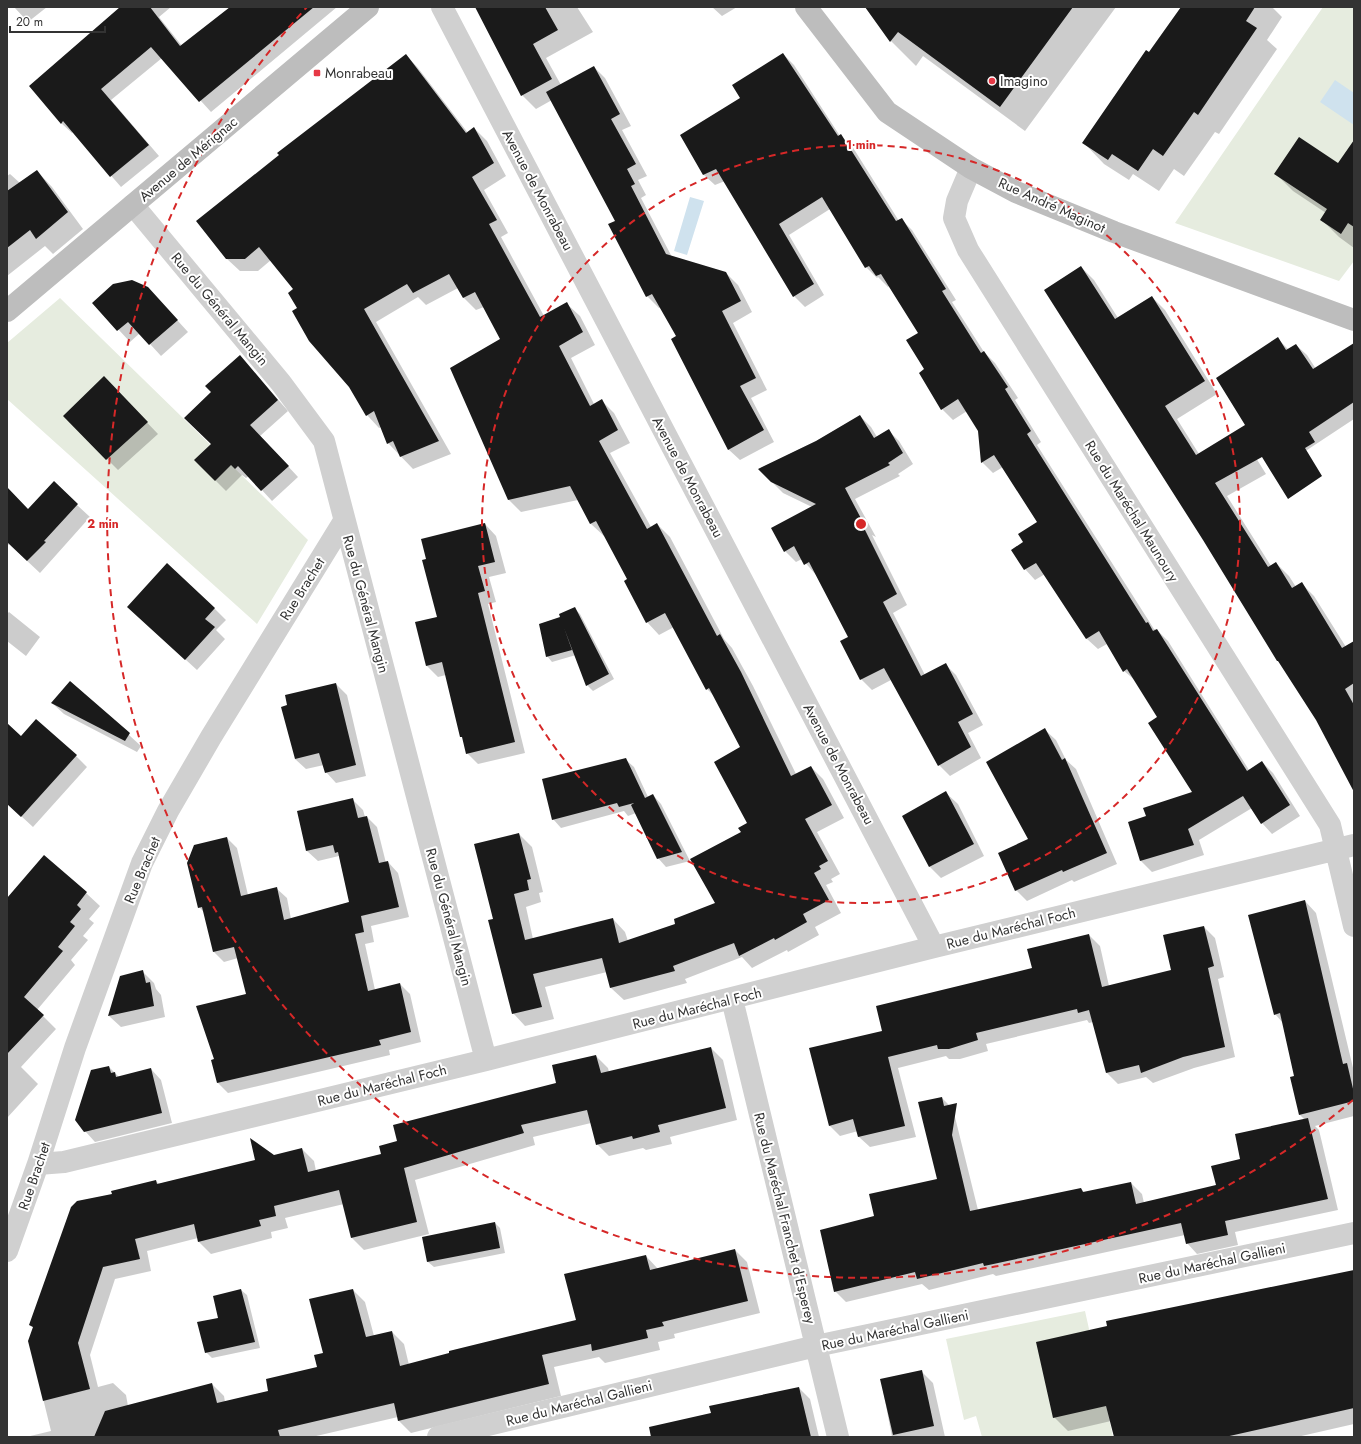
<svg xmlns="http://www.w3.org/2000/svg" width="1361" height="1444" viewBox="0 0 1361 1444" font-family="Jost,sans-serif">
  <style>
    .green { fill: #e6ecdf }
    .water { fill: #cfe2ee }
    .shadow { fill: #0003 }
    .building { fill: #1a1a1a }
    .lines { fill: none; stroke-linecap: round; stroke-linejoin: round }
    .street { stroke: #d0d0d0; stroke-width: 22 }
    .secondary { stroke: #bdbdbd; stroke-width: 22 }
    .ring { fill: none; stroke: #d62828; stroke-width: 2; stroke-dasharray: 7 5 }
    .poi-dot { fill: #e63946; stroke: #fff; stroke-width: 1.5 }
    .labels { text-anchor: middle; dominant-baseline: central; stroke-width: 4; stroke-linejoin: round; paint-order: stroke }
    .poi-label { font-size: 14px; fill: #333; stroke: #fff; text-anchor: start }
    .street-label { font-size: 14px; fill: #333; stroke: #fff }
    .centre { fill: #d62828; stroke: #fff; stroke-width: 2 }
    .ring-label { font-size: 12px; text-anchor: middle; font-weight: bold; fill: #d62828; stroke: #fff; stroke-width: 4; stroke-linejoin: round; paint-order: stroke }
  </style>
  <rect width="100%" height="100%" fill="#fff"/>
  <!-- green -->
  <path class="green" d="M 1323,7 L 1354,7 L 1354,261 L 1339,281 L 1175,223 Z
    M 60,298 L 308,540 L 257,624 L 7,399 L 7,343 Z
    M 1085,1311 L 1113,1437 L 982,1437 L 976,1416 L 964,1420 L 946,1339 Z"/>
  <!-- water -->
  <path class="water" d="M 1335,80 L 1354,93 L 1354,125 L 1320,102 Z
    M 690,197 L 704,201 L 687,255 L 674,251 Z"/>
  <!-- shadow -->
  <path class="shadow" d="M 14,7 L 47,7 L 28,22 Z
    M 118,7 L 171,7 L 159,17 L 182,46 L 232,7 L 337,7 L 211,112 L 162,58 L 111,100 L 159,156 L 121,187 L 73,132 L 72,133 L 61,123 L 120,9 Z
    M 476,7 L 577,7 L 593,32 L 546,58 L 561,85 L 594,67 L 605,78 L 631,126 L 622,130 L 647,176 L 638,180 L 646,195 L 641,198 L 672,257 L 726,273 L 738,285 L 752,312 L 733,323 L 767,390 L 751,398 L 774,442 L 740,460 L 728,449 L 677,337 L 661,307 L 659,308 L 647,296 L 616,221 L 552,100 L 536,109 L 522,95 Z
    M 712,7 L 737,7 L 722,16 Z
    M 865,7 L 1116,7 L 1025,131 L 923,56 L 916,66 L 891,41 Z
    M 1181,7 L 1272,7 L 1282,17 L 1267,40 L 1277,49 L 1219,134 L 1215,132 L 1184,176 L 1174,169 L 1159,191 L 1133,174 L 1129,180 L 1104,164 L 1084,143 Z
    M 783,54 L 794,65 L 840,136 L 852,146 L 899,221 L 901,219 L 912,230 L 956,300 L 952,302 L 984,352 L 995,363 L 1018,398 L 1015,400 L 1041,442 L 1037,445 L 1154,629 L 1157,630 L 1168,641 L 1249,770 L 1262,762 L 1273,773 L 1300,816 L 1272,834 L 1262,823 L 1252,808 L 1199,840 L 1204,855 L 1152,872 L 1141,861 L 1129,823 L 1147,817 L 1193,792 L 1158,717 L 1136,681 L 1124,671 L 1107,644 L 1098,649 L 1087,639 L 1045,574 L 1035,580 L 1025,569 L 1024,542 L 1038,523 L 1003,467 L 993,473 L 982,462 L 979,431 L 967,411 L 953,420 L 942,409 L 926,370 L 919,333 L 889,286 L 888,287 L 878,277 L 877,278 L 866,267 L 830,209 L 789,235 L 824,295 L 805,307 L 794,296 L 725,181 L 715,185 L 704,175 L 681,135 L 742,99 Z
    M 406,55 L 418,68 L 468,133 L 474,128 L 487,141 L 506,176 L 484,190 L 508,233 L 501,237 L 544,316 L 567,304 L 580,316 L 595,345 L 571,358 L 594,404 L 602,401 L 614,413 L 630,443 L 610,453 L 651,527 L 657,524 L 670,537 L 724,639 L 732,648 L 753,686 L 796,774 L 811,767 L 823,779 L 844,818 L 817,832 L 840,874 L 831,879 L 833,882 L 826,885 L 841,913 L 815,927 L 819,935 L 788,952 L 787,950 L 752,968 L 742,957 L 685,979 L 687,983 L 624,1000 L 611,988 L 607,972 L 545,987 L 554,1019 L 525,1026 L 513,1013 L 494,919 L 519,834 L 532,847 L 543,892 L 539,893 L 541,902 L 526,907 L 533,939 L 613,919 L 625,932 L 628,941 L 676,925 L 716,903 L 742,832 L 748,824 L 741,748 L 715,697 L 707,689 L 674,627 L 659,635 L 647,622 L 628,580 L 605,536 L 604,536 L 591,524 L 578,500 L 521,512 L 508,499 L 502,340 L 484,307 L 476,310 L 464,298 L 458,288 L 426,305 L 418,297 L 376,322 L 451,454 L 413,469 L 388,443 L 381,427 L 379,428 L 367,415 L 350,386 L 298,309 L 295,290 L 271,260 L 258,271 L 240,271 L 227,259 Z
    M 1354,160 L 1354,248 L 1339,237 L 1322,220 L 1326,213 L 1293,191 L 1275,173 L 1338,164 Z
    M 37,171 L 52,187 L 83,229 L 53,254 L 45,246 L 7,276 L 7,176 L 10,174 L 20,183 Z
    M 1081,267 L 1094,280 L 1118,318 L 1152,297 L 1165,310 L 1217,394 L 1177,419 L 1199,454 L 1248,445 L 1266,474 L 1227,496 L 1271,566 L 1276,563 L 1289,576 L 1296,587 L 1301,583 L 1314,596 L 1346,647 L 1354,642 L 1354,787 L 1317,720 L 1283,666 L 1278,661 Z
    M 148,288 L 188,332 L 161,356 L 140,333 L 130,342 L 94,303 Z
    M 1278,339 L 1289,350 L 1296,345 L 1307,355 L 1316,369 L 1354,344 L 1354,419 L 1304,452 Z
    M 240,356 L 288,411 L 260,436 L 298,477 L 272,501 L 249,476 L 246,478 L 242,475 L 226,491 L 195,460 L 212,444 Z
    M 115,389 L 158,434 L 118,470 L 64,416 Z
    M 860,416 L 871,427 L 877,437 L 888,430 L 899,441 L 913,464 L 898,474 L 900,476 L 855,499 L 876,537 L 872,535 L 907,605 L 893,613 L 925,675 L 945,664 L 956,675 L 983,725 L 968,733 L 981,758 L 950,776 L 939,765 L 891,680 L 872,690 L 861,679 L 850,637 L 816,575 L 802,559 L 796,562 L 785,551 L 772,528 L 812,507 L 783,493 L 759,469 L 816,441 Z
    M 7,488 L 28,510 L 77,505 L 90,517 L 40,573 L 9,544 L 7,547 Z
    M 485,524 L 496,536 L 506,573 L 489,577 L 496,602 L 488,604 L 525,753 L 478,764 L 467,753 L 446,675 L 438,677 L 427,666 L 416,623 L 438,617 Z
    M 214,608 L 226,620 L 216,630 L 225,639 L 197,670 L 140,618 Z
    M 574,608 L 580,614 L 614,679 L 593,691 L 587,685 L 576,655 L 552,662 L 547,656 L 561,618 Z
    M 9,612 L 40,637 L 26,656 L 7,641 L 7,614 Z
    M 71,682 L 141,746 L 137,752 L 64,714 L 52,703 Z
    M 336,684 L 347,695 L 366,776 L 336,783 L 326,772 L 324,765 L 306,769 L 295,759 Z
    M 1045,730 L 1056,740 L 1066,760 L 1076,769 L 1117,864 L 1074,882 L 1072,880 L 1027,901 L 1016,890 L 999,853 L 1030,839 Z
    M 21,737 L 76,756 L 87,767 L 33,827 L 7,803 L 7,739 Z
    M 625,759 L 634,767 L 648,797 L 653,795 L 661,804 L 690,861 L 666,867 L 658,858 L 636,813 L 628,816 L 624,811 L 561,828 L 553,819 Z
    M 946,793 L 958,804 L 984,856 L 941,878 L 930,867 L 903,816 Z
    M 352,799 L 363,810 L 365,817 L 367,817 L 377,827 L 386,863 L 388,862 L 398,873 L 409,917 L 371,926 L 374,942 L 365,944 L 375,990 L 400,984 L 410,994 L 421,1042 L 389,1050 L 390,1055 L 228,1093 L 218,1083 L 215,1060 L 247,994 L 238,958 L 224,962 L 214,952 L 205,913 L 199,907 L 227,838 L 237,848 L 248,895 L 276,888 L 287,898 L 291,919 L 350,902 L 339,856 L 318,861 L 307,851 L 298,812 Z
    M 86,893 L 100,906 L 89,919 L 94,923 L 83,936 L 88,940 L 71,960 L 75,965 L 37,1010 L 56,1029 L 21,1067 L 38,1084 L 7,1118 L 7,899 Z
    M 1305,901 L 1316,913 L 1354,1072 L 1354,1116 L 1315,1126 L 1319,1130 L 1338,1210 L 1235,1232 L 1238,1245 L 1197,1254 L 1187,1243 L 1185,1235 L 996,1276 L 993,1274 L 929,1290 L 922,1284 L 846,1302 L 835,1291 L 875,1217 L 938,1179 L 942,1098 L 953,1109 L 978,1210 L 1081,1189 L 1085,1193 L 1131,1183 L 1142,1194 L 1144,1203 L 1217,1186 L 1242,1160 L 1305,1120 L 1300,1115 L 1291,1078 L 1295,1077 L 1283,1023 L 1275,1014 Z
    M 1204,927 L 1215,938 L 1224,977 L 1218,979 L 1235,1057 L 1194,1068 L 1153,1083 L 1146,1077 L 1118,1084 L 1107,1073 L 1093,1022 L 1089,1023 L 1087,1020 L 986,1044 L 988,1051 L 960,1059 L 949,1059 L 946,1056 L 898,1068 L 916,1137 L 870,1147 L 859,1137 L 858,1131 L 840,1136 L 829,1125 L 883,1031 L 1033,968 L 1089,935 L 1100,946 L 1109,986 L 1172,971 Z
    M 142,971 L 154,983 L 156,989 L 161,995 L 165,1017 L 121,1027 L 109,1016 L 121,977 Z
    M 711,1048 L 723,1060 L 737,1120 L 670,1137 L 672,1144 L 646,1150 L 643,1148 L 609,1156 L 597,1144 L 591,1123 L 533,1137 L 535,1145 L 415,1180 L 429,1234 L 364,1250 L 352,1238 L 344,1204 L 285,1218 L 288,1228 L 271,1232 L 272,1238 L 211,1254 L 199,1242 L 198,1238 L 147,1251 L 151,1271 L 115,1279 L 90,1355 L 98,1387 L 113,1383 L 126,1395 L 128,1406 L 212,1384 L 224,1396 L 225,1402 L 270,1391 L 319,1367 L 353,1290 L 365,1302 L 374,1336 L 392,1332 L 404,1344 L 409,1365 L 578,1321 L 646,1256 L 658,1269 L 735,1250 L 747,1262 L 760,1313 L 674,1334 L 675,1338 L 658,1342 L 660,1350 L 605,1363 L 599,1357 L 554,1367 L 561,1396 L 411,1433 L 399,1421 L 398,1417 L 312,1437 L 26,1437 L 51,1431 L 29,1341 L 34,1328 L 30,1325 L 113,1195 L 156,1181 L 159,1184 L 302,1149 L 314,1161 L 316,1171 L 382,1155 L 398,1142 L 558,1084 L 596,1056 L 608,1068 L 609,1072 Z
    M 109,1067 L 119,1077 L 151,1069 L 161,1080 L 172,1123 L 95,1142 L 85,1131 Z
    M 495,1223 L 500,1228 L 505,1253 L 434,1267 L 428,1262 L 423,1238 Z
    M 1354,1271 L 1354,1424 L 1297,1437 L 1115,1437 L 1111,1421 L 1068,1431 L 1054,1417 Z
    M 241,1290 L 247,1295 L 260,1348 L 212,1358 L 206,1352 L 219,1318 Z
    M 922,1372 L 933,1383 L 945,1437 L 892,1437 L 881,1380 Z
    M 799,1388 L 810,1399 L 819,1437 L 655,1437 L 712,1413 Z"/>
  <!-- building -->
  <path class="building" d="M 120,7 L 150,7 L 180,46 L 230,7 L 314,7 L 199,102 L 151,47 L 101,89 L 149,145 L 110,177 L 63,121 L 61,124 L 29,86 Z
    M 475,7 L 545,7 L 558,30 L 533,44 L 552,79 L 521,96 Z
    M 865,7 L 1073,7 L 1000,107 L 898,32 L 890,42 Z
    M 1181,7 L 1255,7 L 1246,21 L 1257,28 L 1198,115 L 1194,112 L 1163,156 L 1153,149 L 1138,171 L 1112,154 L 1108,160 L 1082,143 L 1146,50 L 1149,52 Z
    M 783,53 L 838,136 L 841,134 L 896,221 L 902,218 L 946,289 L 942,291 L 981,353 L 984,351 L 1008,387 L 1005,389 L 1031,431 L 1027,434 L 1146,623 L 1148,622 L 1153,631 L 1157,629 L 1247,771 L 1262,761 L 1290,805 L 1261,824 L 1243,796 L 1188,829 L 1194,845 L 1140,861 L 1128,822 L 1146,816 L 1143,808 L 1192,792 L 1148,723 L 1157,717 L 1127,669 L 1123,672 L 1099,631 L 1086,639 L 1036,563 L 1024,570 L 1011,550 L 1023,542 L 1018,534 L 1037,522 L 994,455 L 981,463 L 978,431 L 958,399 L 941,410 L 919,373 L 924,369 L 906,340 L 918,333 L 881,274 L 876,276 L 869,266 L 865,268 L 822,197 L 779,224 L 814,284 L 793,297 L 716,169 L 703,175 L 680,135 L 740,98 L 732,85 Z
    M 406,54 L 466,133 L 474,127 L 494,163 L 472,177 L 497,220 L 489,224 L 540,317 L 567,302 L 583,332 L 559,346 L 590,406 L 602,399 L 618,430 L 599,441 L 647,529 L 657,523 L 717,636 L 720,634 L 741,672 L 791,776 L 811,766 L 832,805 L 805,819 L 828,861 L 819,866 L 821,869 L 814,873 L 829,900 L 803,914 L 807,922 L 775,940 L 774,938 L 739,956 L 734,943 L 673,966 L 675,971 L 610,988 L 602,958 L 533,974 L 542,1007 L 512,1014 L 488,920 L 493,919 L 474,844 L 519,833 L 531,879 L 527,880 L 529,890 L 514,894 L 525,940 L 613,918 L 619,943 L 675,924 L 674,919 L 715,903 L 690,859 L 741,832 L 738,828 L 747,823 L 714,762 L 740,747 L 709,688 L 706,690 L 665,613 L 646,623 L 624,581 L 627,579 L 596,521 L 590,524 L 570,486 L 508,500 L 450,368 L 500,339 L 475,292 L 463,298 L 449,274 L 413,293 L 407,284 L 364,309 L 439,441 L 400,457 L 393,441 L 387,444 L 374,411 L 366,416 L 349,387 L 309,341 L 292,311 L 297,308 L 288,293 L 293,289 L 259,247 L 245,259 L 226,259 L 196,221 L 279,155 L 277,153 Z
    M 594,66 L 620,114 L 611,119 L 636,164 L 627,169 L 635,184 L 631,186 L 666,254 L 726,272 L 741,301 L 722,311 L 756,378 L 740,386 L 764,430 L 728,450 L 671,339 L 676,336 L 652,294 L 646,297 L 608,224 L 615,221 L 546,92 Z
    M 1299,137 L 1338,163 L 1354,140 L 1354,227 L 1348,223 L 1341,234 L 1320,220 L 1327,209 L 1274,174 Z
    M 37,170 L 68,212 L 36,239 L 30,230 L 7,248 L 7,191 Z
    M 1081,266 L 1115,319 L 1152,296 L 1205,381 L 1165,406 L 1196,455 L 1245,425 L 1216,378 L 1278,337 L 1286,350 L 1296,344 L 1313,369 L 1354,343 L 1354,402 L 1309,432 L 1315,442 L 1305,448 L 1322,476 L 1288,499 L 1262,457 L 1215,483 L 1268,567 L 1276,562 L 1292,588 L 1302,582 L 1342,648 L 1354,641 L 1354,683 L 1345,689 L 1354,705 L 1354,792 L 1316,720 L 1278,661 L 1277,661 L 1203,540 L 1044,290 Z
    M 132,280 L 148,287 L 178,320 L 149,345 L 128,322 L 117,331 L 92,303 L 113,284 Z
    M 240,355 L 278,400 L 250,425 L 289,466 L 261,491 L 238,466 L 235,469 L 231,465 L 215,481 L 194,460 L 211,444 L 184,418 L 211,392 L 205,386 Z
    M 104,376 L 148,422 L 106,460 L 63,416 Z
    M 860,415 L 874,438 L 889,429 L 903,453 L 888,463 L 890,465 L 845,488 L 866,528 L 863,526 L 897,594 L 883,602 L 921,676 L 946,663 L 973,714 L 958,722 L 971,747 L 938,766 L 884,668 L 860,680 L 840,641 L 848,637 L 809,562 L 804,565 L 794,546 L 784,552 L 771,528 L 816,504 L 771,482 L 758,469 L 816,441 Z
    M 54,481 L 78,504 L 44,541 L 46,542 L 27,561 L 7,542 L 7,487 L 28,509 Z
    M 485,523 L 495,562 L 478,566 L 485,591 L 478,593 L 515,742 L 466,754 L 462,737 L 460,737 L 442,662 L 426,666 L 415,622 L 437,617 L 422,560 L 426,559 L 421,539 Z
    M 167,563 L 215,608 L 205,619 L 215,627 L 185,660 L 127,607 Z
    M 575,607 L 609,674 L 586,686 L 564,628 L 572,650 L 546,657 L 539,624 L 560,617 L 559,614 Z
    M 70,681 L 130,733 L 125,741 L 51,703 Z
    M 336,683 L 356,765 L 325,773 L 319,753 L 295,759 L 281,707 L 287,705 L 285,695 Z
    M 36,719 L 77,755 L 21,817 L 7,804 L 7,723 L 21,736 Z
    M 1045,728 L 1062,760 L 1065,758 L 1107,853 L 1063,872 L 1062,870 L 1015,891 L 998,853 L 1028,839 L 986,762 Z
    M 626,758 L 645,798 L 653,794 L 682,852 L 657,859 L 631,805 L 634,803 L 619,807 L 617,803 L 552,820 L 542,779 Z
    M 946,791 L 974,844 L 929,867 L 902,816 Z
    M 353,798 L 358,818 L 367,816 L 379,863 L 388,861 L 399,907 L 361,916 L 364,932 L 355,934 L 368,991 L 400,983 L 411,1032 L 379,1040 L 381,1045 L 217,1083 L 211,1060 L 214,1059 L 196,1006 L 246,994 L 234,947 L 213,952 L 202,907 L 198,908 L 187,863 L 194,845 L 227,837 L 241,896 L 277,887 L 284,920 L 349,902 L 338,852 L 335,853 L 333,845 L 306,851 L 297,811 Z
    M 44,855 L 87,892 L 77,905 L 81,909 L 70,922 L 75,926 L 58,947 L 63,951 L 24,997 L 44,1015 L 7,1054 L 7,898 Z
    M 1305,900 L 1343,1064 L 1347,1063 L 1354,1093 L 1354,1101 L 1299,1115 L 1290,1077 L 1294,1076 L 1280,1013 L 1274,1015 L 1248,915 Z
    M 1204,926 L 1214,966 L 1208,968 L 1225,1047 L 1183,1057 L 1141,1073 L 1139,1065 L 1106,1073 L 1089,1010 L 1078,1013 L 1077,1009 L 976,1033 L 978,1040 L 949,1049 L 938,1049 L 937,1045 L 888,1057 L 905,1126 L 858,1137 L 853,1119 L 829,1126 L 809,1048 L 882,1031 L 876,1006 L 1032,968 L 1027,949 L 1089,934 L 1102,987 L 1171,970 L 1163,935 Z
    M 143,970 L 146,983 L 150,982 L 154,1006 L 108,1016 L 120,976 Z
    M 711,1047 L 726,1108 L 658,1125 L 660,1132 L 633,1139 L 632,1136 L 596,1145 L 587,1110 L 521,1125 L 524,1133 L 404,1168 L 417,1222 L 351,1238 L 339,1190 L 274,1206 L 276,1216 L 259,1220 L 261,1226 L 198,1242 L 194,1224 L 135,1239 L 140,1259 L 103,1267 L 78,1343 L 90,1389 L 43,1401 L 28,1341 L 33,1327 L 29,1325 L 71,1207 L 77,1201 L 112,1194 L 111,1191 L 156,1180 L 157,1184 L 255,1160 L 250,1138 L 274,1155 L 302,1148 L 308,1172 L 381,1154 L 379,1146 L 397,1141 L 393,1125 L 556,1083 L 552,1065 L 596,1055 L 601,1073 Z
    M 109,1066 L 111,1073 L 115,1072 L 116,1077 L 151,1068 L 162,1113 L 84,1132 L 75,1120 L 91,1070 Z
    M 942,1097 L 944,1106 L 957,1103 L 952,1135 L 970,1211 L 1081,1188 L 1083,1192 L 1131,1182 L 1136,1204 L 1216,1185 L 1211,1166 L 1240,1159 L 1235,1134 L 1308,1118 L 1328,1199 L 1225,1221 L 1228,1235 L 1186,1244 L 1181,1223 L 1021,1258 L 984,1266 L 983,1263 L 917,1279 L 915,1272 L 834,1292 L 820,1230 L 874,1216 L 869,1194 L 937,1179 L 918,1102 Z
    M 495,1222 L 500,1248 L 427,1262 L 422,1237 Z
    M 735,1249 L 748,1301 L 662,1322 L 664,1326 L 646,1330 L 648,1338 L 592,1351 L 591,1344 L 542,1355 L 549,1384 L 398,1421 L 394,1403 L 278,1430 L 280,1437 L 94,1437 L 105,1411 L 212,1383 L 217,1403 L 268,1391 L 266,1379 L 317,1367 L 314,1355 L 323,1353 L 309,1299 L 353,1289 L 366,1337 L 392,1331 L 400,1366 L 449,1353 L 449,1351 L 576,1320 L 564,1274 L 646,1255 L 650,1270 Z
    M 1354,1270 L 1354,1408 L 1225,1437 L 1114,1437 L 1106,1406 L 1053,1418 L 1036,1342 L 1107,1326 L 1106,1321 Z
    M 241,1289 L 255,1342 L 205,1353 L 197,1322 L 218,1318 L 213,1296 Z
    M 922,1370 L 934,1426 L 893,1435 L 880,1379 Z
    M 799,1387 L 811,1437 L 651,1437 L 649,1427 L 711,1413 L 709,1406 Z"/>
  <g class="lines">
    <!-- street -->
    <path class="street" d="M 442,7 L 934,947
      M 971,168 L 957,201 L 954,218 L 968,250 L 1330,825 L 1354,926
      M 133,205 L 281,383 L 324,441 L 486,1060
      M 732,999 L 838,1437
      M 38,1164 L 64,1162 L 486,1060 L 934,947 L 1354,845
      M 7,1251 L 38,1164 L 75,1048 L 142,863 L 168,811 L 211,737 L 344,521
      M 438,1437 L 816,1346 L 1354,1233"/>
    <!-- secondary -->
    <path class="secondary" d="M 806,7 L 887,112 L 971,168 L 1016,192 L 1114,232 L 1354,320
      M 7,311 L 368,7"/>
  </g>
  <!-- distance rings -->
  <g class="ring">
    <circle cx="861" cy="524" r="379"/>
    <path d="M1353 1100A758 758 0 0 1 307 7"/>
  </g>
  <!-- markers -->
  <g class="poi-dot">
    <rect x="313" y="69" width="8" height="8" rx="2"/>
    <circle cx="992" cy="81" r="4"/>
  </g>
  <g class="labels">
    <!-- poi labels -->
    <g class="poi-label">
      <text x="325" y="73">Monrabeau</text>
      <text x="1000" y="81">Imagino</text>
    </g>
    <!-- street labels -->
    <g class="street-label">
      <text transform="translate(188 159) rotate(-40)">Avenue de Mérignac</text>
      <text transform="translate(538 190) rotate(62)">Avenue de Monrabeau</text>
      <text transform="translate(1052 205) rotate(24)">Rue André Maginot</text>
      <text transform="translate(220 309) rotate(50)">Rue du Général Mangin</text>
      <text transform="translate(688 477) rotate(62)">Avenue de Monrabeau</text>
      <text transform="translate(1132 511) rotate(58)">Rue du Maréchal Maunoury</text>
      <text transform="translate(302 589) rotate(-58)">Rue Brachet</text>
      <text transform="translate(366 604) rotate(75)">Rue du Général Mangin</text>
      <text transform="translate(839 764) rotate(62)">Avenue de Monrabeau</text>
      <text transform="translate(142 870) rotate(-67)">Rue Brachet</text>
      <text transform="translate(449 917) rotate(75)">Rue du Général Mangin</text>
      <text transform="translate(1011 928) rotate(-14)">Rue du Maréchal Foch</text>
      <text transform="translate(697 1008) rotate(-14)">Rue du Maréchal Foch</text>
      <text transform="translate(382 1085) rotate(-14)">Rue du Maréchal Foch</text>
      <text transform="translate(34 1176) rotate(-71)">Rue Brachet</text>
      <text transform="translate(785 1218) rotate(76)">Rue du Maréchal Franchet d'Esperey</text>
      <text transform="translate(1212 1263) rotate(-12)">Rue du Maréchal Gallieni</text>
      <text transform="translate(895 1330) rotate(-12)">Rue du Maréchal Gallieni</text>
      <text transform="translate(579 1403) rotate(-14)">Rue du Maréchal Gallieni</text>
    </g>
  </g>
  <circle cx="861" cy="524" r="6" class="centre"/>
  <g class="ring-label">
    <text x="861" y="149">1 min</text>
    <text x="103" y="528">2 min</text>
  </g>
  <!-- border -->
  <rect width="1361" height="1444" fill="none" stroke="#333333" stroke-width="16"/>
  <!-- scale -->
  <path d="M10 26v6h95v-6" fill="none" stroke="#333333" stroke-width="2"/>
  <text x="16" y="26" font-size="12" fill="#333333" stroke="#ffffff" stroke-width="3" paint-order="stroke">20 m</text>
</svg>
